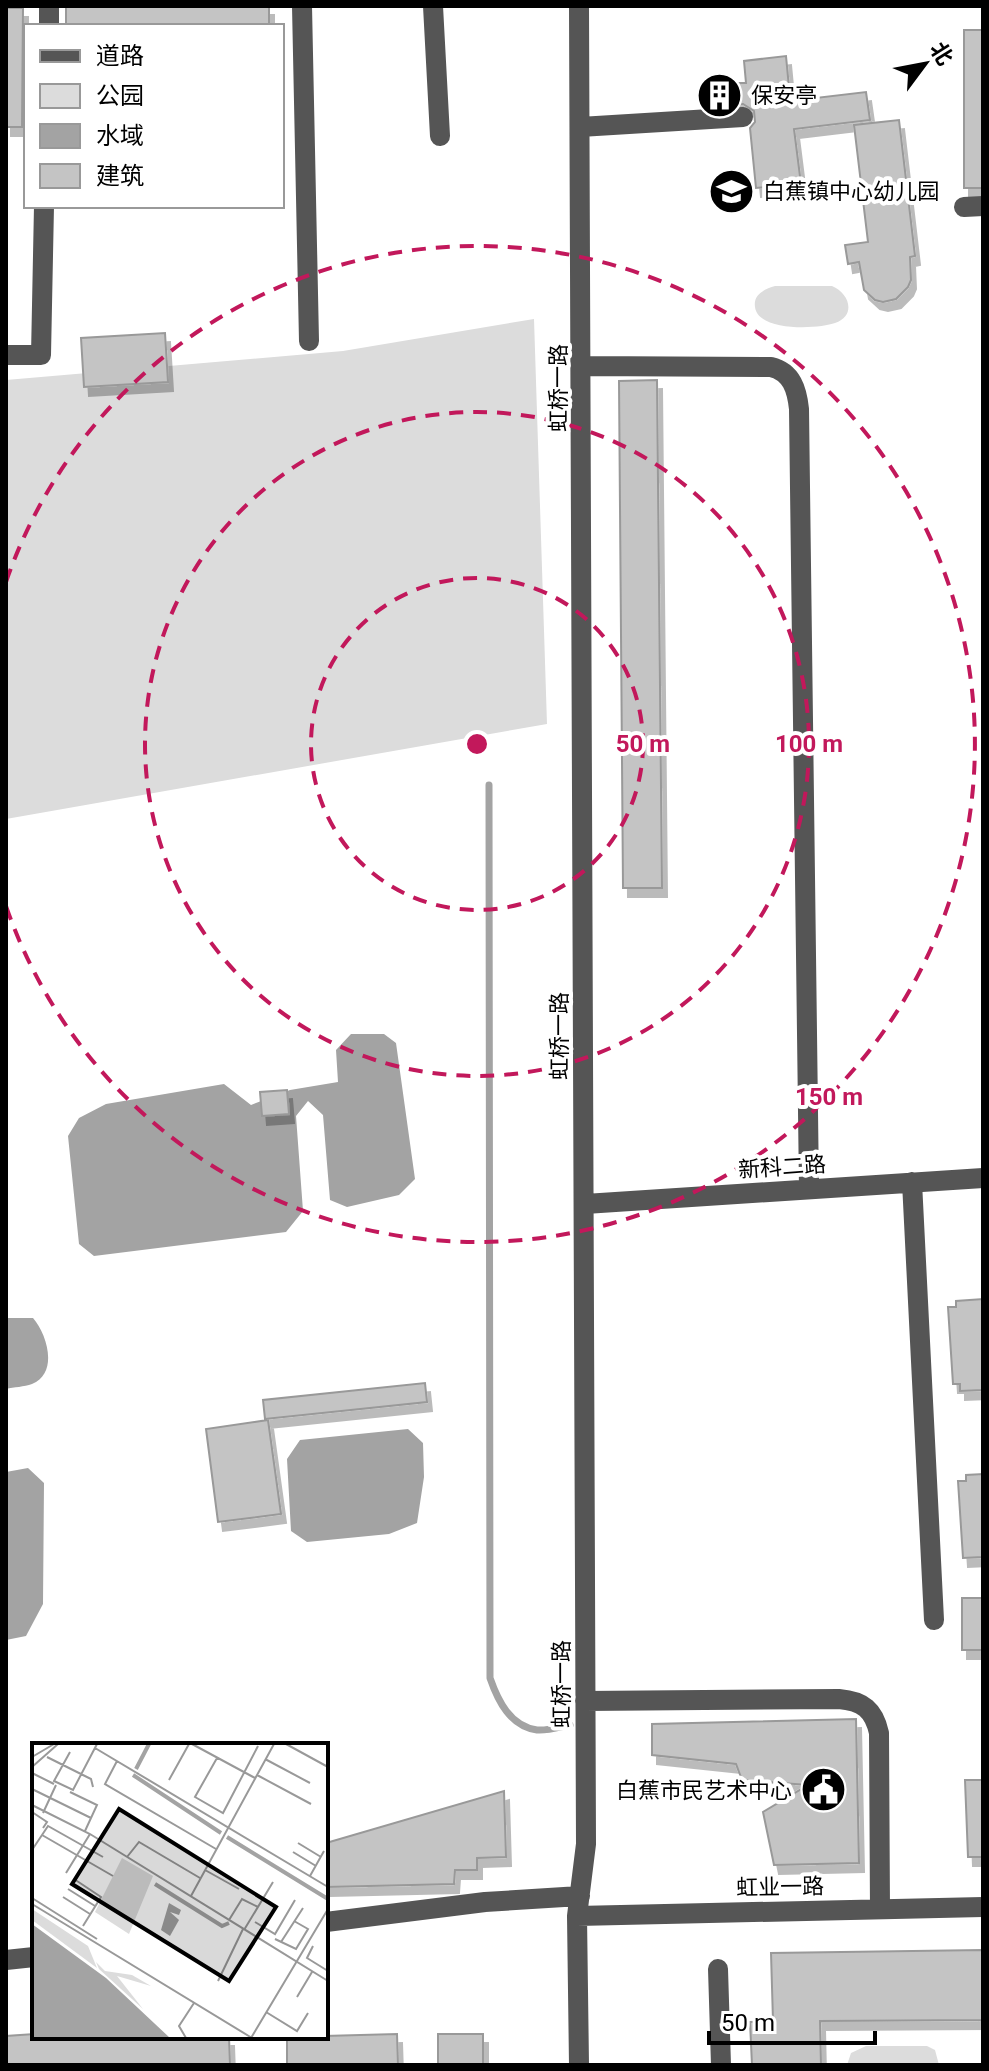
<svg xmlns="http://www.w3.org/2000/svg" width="989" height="2071" viewBox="0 0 989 2071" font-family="Roboto,'Noto Sans SC',sans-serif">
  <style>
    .green { fill: #dcdcdc }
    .water { fill: #a3a3a3 }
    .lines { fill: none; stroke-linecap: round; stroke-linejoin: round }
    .stream { stroke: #a3a3a3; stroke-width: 7 }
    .building { fill: #c4c4c4; stroke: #999; stroke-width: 2; filter: url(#shadow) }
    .minor { stroke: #555; stroke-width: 20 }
    .ring { fill: none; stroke: #c2185b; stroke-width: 4; stroke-dasharray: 14 10 }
    .labels { text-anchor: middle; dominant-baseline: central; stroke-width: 8; stroke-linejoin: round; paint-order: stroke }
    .poi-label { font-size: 22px; fill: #000; stroke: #fff; text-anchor: start }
    .street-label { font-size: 22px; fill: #000; stroke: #fff }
    .inset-river { fill: none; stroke: #a3a3a3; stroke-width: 4 }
    .inset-road { fill: none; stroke: #999; stroke-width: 2 }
    .view { fill: #000; fill-opacity: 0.15; stroke: #000; stroke-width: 4 }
    .inset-edge { fill: none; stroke: #000; stroke-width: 4 }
    .centre { fill: #c2185b; stroke: #fff; stroke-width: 4 }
    .ring-label { font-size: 24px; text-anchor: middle; font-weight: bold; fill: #c2185b; stroke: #fff; stroke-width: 8; stroke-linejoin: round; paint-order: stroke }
  </style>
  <defs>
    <filter id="shadow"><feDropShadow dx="5" dy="9" stdDeviation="0" flood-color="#0004"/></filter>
  </defs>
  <rect width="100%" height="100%" fill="#fff"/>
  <!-- green -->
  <path class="green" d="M 775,286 L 832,286 C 849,293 857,315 835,323 C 819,329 758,332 755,307 C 753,294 765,289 775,286 Z
    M 534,319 L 547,724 L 6,819 L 6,380 L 343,351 Z
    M 866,2046 L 927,2046 L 935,2050 L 939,2065 L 847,2065 L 851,2053 Z"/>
  <!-- water -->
  <path class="water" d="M 351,1034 L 384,1034 L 396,1043 L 415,1179 L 399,1195 L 347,1207 L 330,1200 L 323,1115 L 308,1101 L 296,1116 L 303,1211 L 286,1232 L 94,1256 L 79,1244 L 68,1136 L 79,1118 L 106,1104 L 224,1084 L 251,1105 L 290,1090 L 338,1082 L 336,1050 Z
    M 6,1318 L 33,1318 C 47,1334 59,1373 32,1384 C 24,1387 14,1387 6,1389 Z
    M 408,1429 L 423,1443 L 424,1477 L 417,1523 L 389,1534 L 307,1542 L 291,1531 L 287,1459 L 300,1440 Z
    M 28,1468 L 44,1483 L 43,1604 L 26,1636 L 6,1640 L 6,1472 Z"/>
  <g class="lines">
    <!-- stream -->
    <path class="stream" d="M 489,785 L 490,1678 C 498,1701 510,1726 537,1730 C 547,1731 560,1727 570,1725"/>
  </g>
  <!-- building -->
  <path class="building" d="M 66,6 L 269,6 L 269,26 L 66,26 Z
    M 6,8 L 23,8 L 22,127 L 6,127 Z
    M 964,30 L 983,30 L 983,188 L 964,188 Z
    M 786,56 L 790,98 L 815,94 L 816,98 L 866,92 L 870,120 L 794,129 L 801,184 L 756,188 L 750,128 L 755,122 L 754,111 L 743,104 L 712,106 L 712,83 L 746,83 L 744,61 Z
    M 899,120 L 915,256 L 910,257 L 911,280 L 908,287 L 896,299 L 883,302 L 875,300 L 864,290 L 859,262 L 848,264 L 845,245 L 868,242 L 854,125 Z
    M 165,333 L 168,382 L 84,387 L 81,338 Z
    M 657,380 L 662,888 L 623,888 L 619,381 Z
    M 287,1090 L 289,1114 L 262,1116 L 260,1092 Z
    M 983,1299 L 983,1390 L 960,1391 L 960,1384 L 953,1384 L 948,1307 L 956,1307 L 956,1301 Z
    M 425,1383 L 427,1402 L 265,1419 L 263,1400 Z
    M 268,1420 L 281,1514 L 218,1522 L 206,1429 Z
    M 983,1474 L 983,1557 L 963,1558 L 958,1481 L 966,1481 L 966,1475 Z
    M 962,1598 L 983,1598 L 983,1650 L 962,1650 Z
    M 856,1719 L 859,1863 L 774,1865 L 763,1812 L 808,1785 L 742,1780 L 736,1764 L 652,1755 L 652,1724 Z
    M 965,1780 L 983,1780 L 983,1857 L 968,1857 Z
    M 504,1791 L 506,1857 L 477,1858 L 477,1870 L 455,1870 L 454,1884 L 326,1887 L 326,1843 Z
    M 983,1950 L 983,2020 L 820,2021 L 821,2065 L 752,2065 L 750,2022 L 773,2021 L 771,1953 Z
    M 34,2034 L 34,2037 L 229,2037 L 230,2065 L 6,2065 L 6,2036 Z
    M 397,2034 L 398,2065 L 287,2065 L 287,2037 Z
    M 438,2034 L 483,2034 L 483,2065 L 438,2065 Z"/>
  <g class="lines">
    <!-- minor -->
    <path class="minor" d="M 302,6 L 309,341
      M 433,6 L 440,136
      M 49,26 L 49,6
      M 580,127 L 743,117
      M 964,207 L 983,206
      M 6,355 L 41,355 L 44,206
      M 582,366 L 771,367 C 792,372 797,390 799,409 L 809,1189
      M 912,1182 L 934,1620
      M 585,1204 L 983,1178
      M 585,1701 L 839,1699 C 863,1701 874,1710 879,1733 L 880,1909
      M 577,1916 L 983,1907
      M 326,1922 L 485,1902 L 580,1896
      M 6,1960 L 34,1957
      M 718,1969 L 721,2065
      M 579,2065 L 577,1916 L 586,1844 L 579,6"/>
  </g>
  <!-- distance rings -->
  <g class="ring">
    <circle cx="477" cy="744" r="166"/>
    <circle cx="477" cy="744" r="332"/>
    <path d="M6 582A498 498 0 1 1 6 906"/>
  </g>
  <!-- icons -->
  <defs>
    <symbol id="building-disc" viewBox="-11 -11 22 22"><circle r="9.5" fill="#000" stroke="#fff"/><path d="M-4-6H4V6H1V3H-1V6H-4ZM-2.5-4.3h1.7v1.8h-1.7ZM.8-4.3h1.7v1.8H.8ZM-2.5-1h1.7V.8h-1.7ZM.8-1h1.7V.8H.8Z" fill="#fff"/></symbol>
    <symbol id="school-disc" viewBox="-11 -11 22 22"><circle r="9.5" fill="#000" stroke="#fff"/><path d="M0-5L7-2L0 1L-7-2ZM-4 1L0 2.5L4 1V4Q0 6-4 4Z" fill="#fff"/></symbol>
    <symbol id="civic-disc" viewBox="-11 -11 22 22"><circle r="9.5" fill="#000" stroke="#fff"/><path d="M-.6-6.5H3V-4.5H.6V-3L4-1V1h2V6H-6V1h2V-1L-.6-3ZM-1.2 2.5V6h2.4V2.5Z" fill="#fff"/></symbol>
  </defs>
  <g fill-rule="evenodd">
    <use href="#building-disc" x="694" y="70" width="51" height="51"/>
    <use href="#school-disc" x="706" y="166" width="51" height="51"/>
    <use href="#civic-disc" x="798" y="1764" width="51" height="51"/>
  </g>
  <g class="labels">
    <!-- poi labels -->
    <g class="poi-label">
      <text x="751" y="95">保安亭</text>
      <text x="763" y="191">白蕉镇中心幼儿园</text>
      <text x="792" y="1790" text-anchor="end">白蕉市民艺术中心</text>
    </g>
    <!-- street labels -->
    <g class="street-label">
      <text transform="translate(558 388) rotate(-90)">虹桥一路</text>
      <text transform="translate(559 1036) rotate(-90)">虹桥一路</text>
      <text transform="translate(782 1167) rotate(-4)">新科二路</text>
      <text transform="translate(561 1684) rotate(-90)">虹桥一路</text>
      <text transform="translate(780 1887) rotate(-1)">虹业一路</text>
    </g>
  </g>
  <!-- overview -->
  <g transform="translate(32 1743)">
    <rect width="296" height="296" fill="#fff"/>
    <path d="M 90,115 L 121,133 L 97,191 L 63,169 ZM 0,166 L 56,203 L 65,225 L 0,177 ZM 64,219 L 73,228 L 100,232 L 119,243 L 85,233 L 111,266 L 67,226 Z" fill="#dcdcdc"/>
    <path d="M 137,160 L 149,167 L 147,172 L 138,169 L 147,177 L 138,193 L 129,187 ZM 0,181 L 74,235 L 138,295 L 0,295 Z" fill="#a3a3a3"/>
    <path class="inset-river" d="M 104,26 L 117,1M 101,32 L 189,90M 195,94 L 296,156M 123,141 L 190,183 L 197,180"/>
    <path class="inset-road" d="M 160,1 L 223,35M 254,1 L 296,24M 63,5 L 296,144M 38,9 L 22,38 L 41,47 L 65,1M 0,14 L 22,1M 15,14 L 59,36 L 61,44M 185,15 L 163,54 L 191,70 L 226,3M 233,16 L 278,40M 85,18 L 73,41 L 184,106M 0,24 L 26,1M 0,30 L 22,41M 225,32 L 279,61M 137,37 L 157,1M 0,46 L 59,75M 38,49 L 65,62 L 53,88M 0,62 L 58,91 L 296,238M 0,69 L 15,79 L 11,85M 11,70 L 24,42M 10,92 L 81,133M 266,100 L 289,114M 0,107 L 16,83 L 71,114M 261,109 L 284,123M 95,114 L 107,99 L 168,135M 173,127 L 207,146M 34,130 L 58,91M 278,133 L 292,108M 42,136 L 69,154 L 51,183M 36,146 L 63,163M 159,153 L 242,1M 31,154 L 58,171M 0,155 L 65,196M 0,161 L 220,295M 197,177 L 210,156 L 226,164M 223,179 L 243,191 L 263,157M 212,187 L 241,139M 243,196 L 264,206 L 276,186 L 262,178M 249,199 L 271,165M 281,203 L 275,215 L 296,228M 186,238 L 211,186M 265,254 L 280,229M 234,269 L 265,288 L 276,270M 154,295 L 147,283 L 162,260M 219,295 L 296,166"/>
    <path class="view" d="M 87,66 L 244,164 L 197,238 L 40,141 Z"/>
    <rect width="296" height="296" class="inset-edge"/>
  </g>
  <circle cx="477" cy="744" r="12" class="centre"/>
  <g class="ring-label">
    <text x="643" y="752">50 m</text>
    <text x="809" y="752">100 m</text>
    <text x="829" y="1105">150 m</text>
  </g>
  <!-- border -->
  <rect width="989" height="2071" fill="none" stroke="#000000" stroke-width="16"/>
  <!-- legend -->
  <rect x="24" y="24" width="260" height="184" fill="#ffffff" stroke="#999999" stroke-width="2"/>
  <rect x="40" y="50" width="40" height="12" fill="#555555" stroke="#999999" stroke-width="2"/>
  <text x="96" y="64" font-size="24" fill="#000000">道路</text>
  <rect x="40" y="84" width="40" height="24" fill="#dcdcdc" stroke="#999999" stroke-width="2"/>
  <text x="96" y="104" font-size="24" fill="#000000">公园</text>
  <rect x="40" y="124" width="40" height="24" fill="#a3a3a3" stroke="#999999" stroke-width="2"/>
  <text x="96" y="144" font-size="24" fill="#000000">水域</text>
  <rect x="40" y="164" width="40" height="24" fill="#c4c4c4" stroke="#999999" stroke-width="2"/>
  <text x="96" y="184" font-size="24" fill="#000000">建筑</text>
  <!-- north arrow -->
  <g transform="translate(925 64) rotate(58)" stroke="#ffffff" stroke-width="6" paint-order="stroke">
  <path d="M0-6L14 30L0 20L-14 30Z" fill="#000000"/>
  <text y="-12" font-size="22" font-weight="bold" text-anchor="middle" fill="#000000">北</text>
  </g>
  <!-- scale -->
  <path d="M709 2031v12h166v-12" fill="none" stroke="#000000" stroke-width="4"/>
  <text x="721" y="2031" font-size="24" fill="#000000" stroke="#ffffff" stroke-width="6" paint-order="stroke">50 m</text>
</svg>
